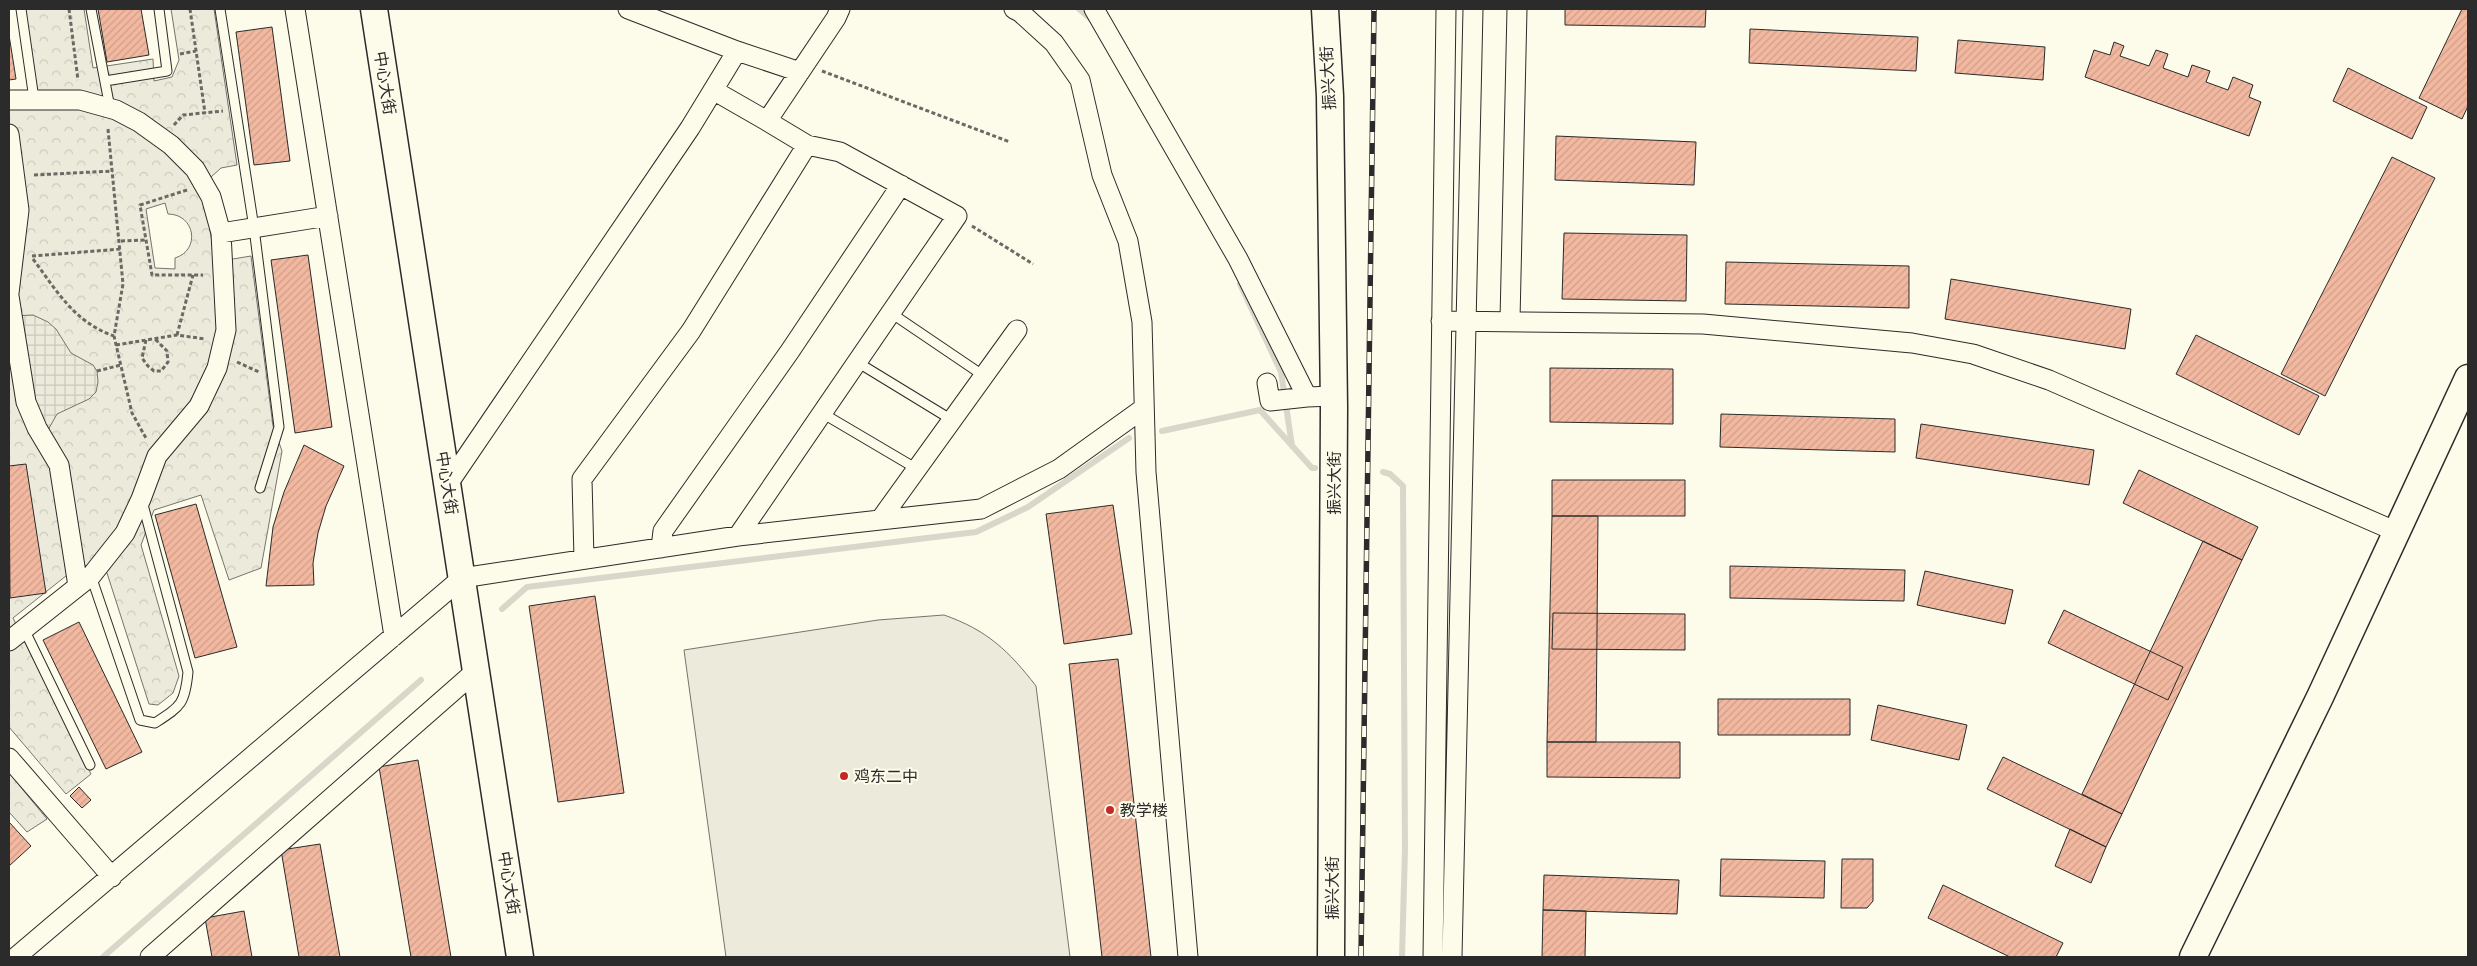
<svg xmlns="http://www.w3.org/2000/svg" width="2477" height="966" viewBox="0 0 2477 966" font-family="Arial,'Noto Sans SC',sans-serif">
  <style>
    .green { fill: #ecebdb; stroke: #74746e }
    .forest { fill: url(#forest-crowns); stroke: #74746e; fill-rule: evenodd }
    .plaza { fill: url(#plaza-grid); stroke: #74746e }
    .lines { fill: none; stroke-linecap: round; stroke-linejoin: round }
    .stream { stroke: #d8d7c9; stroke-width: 6 }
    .building { fill: url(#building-hatch); stroke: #2b2b2b }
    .lane-casing { stroke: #2b2b2b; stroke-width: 11 }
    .street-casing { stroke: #2b2b2b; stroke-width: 21 }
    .secondary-casing { stroke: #2b2b2b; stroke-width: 29 }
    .path { stroke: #6a6964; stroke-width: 3; stroke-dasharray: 4 2.5; stroke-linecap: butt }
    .lane { stroke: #fdfbea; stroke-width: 9 }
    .street { stroke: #fdfbea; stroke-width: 19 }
    .secondary { stroke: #fdfbea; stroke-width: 26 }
    .rail-casing { stroke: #2b2b2b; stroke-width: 5.5 }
    .rail { stroke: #fdfbea; stroke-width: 4; stroke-dasharray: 11; stroke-linecap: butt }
    .poi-dot { fill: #c62828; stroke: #fdfbea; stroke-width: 2 }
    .labels { text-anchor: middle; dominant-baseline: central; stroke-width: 4; stroke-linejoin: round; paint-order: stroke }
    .street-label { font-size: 16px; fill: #2b2b2b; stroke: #fdfbea }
    .poi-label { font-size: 16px; fill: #2b2b2b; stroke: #fdfbea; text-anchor: start }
  </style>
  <defs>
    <pattern id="forest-crowns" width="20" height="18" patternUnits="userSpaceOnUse" patternTransform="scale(1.25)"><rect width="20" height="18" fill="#ecebdb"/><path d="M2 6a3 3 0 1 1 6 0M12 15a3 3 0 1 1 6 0" fill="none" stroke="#cbcabc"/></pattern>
    <pattern id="plaza-grid" width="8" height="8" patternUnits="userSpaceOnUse" patternTransform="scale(1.25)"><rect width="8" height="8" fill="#eceadb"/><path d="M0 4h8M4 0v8" fill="none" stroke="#cbc9bc"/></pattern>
    <pattern id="building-hatch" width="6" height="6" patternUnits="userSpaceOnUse" patternTransform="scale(1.25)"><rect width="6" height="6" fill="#f2b8a0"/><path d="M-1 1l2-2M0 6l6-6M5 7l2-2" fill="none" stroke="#d09e8a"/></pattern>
  </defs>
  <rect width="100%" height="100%" fill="#fdfbea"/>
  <!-- green -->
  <path class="green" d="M 944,615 C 987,630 1009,651 1036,686 L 1070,957 L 726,957 L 684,650 L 878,620 Z"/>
  <!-- forest -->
  <path class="forest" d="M 24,9 L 84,9 L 93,68 L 153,59 L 154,81 L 172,77 L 179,60 L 171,9 L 214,9 L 237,165 L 221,168 L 211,177 L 196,181 L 207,210 L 215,262 L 251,256 L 273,426 L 282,451 L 261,568 L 229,580 L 201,495 L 154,510 L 141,545 L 179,676 L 173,693 L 158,705 L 149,704 L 107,573 L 81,564 L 13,618 L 91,774 L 66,794 L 9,727 L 9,106 L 36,106 ZM 165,203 L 168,214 C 195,214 201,250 175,258 L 175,269 L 155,268 L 146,209 Z
    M 9,773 L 47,819 L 27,832 L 9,812 Z"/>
  <!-- plaza -->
  <path class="plaza" d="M 33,315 L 48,322 L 56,329 L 71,353 L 93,365 L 97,371 L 98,382 L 96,392 L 89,399 L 57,414 L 43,439 L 12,316 Z"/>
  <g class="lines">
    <!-- stream -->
    <path class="stream" d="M 1079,9 L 1093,21
      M 1240,284 L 1281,372 L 1292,446
      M 1162,431 L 1260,410 L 1312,468 L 1315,468
      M 1383,472 L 1390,474 L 1403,486 L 1405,849 L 1402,957
      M 502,609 L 527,587 L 976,532 L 1028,507 L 1129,438
      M 103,957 L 421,680"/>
  </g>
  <!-- building -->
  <path class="building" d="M 98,9 L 141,9 L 149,55 L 107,62 Z
    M 1565,9 L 1706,9 L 1705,27 L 1565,25 Z
    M 2462,9 L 2468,9 L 2468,106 L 2462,119 L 2419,98 Z
    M 272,27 L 290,161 L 254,165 L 236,32 Z
    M 1750,29 L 1918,37 L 1916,71 L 1749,63 Z
    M 9,35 L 16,79 L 9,80 Z
    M 1958,40 L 2045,47 L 2043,80 L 1955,73 Z
    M 2114,42 L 2124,46 L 2120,56 L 2149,66 L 2156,50 L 2168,54 L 2163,68 L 2188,77 L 2192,65 L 2210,71 L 2206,82 L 2228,90 L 2233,77 L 2253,85 L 2249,97 L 2261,102 L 2249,136 L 2085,77 L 2094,50 L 2110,55 Z
    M 2348,68 L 2427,107 L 2412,139 L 2333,101 Z
    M 1556,136 L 1696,142 L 1694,185 L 1555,180 Z
    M 2392,157 L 2435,178 L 2325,396 L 2281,374 Z
    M 1564,233 L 1687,235 L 1686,301 L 1562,299 Z
    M 308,255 L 332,427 L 295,433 L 271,260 Z
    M 1726,262 L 1909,266 L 1909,308 L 1725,304 Z
    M 1951,279 L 2131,309 L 2125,349 L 1945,319 Z
    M 2196,335 L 2319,396 L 2299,435 L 2176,374 Z
    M 1550,368 L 1673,369 L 1673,424 L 1550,422 Z
    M 1721,414 L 1895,419 L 1895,452 L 1720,447 Z
    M 1921,424 L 2094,450 L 2089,485 L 1916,458 Z
    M 304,445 L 344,466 L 326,506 L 318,533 L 313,563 L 314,585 L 266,586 L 273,527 L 284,492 Z
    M 26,464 L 46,593 L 10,598 L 9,466 Z
    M 2139,470 L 2258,527 L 2242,560 L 2123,503 Z
    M 1552,480 L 1685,480 L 1685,516 L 1552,516 Z
    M 196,504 L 237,647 L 195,658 L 155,515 Z
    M 1113,505 L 1132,634 L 1064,644 L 1046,514 Z
    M 1552,516 L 1598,516 L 1596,742 L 1547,742 Z
    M 2203,541 L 2242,560 L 2122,814 L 2082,794 Z
    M 1730,566 L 1905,570 L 1904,601 L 1730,598 Z
    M 1925,571 L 2013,590 L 2005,624 L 1917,605 Z
    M 595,596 L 624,793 L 558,802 L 529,606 Z
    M 2064,610 L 2183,667 L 2168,700 L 2048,643 Z
    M 1553,613 L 1685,614 L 1685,650 L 1552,649 Z
    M 79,622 L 142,752 L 106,769 L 43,640 Z
    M 1118,659 L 1151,957 L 1102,957 L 1069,664 Z
    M 1718,699 L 1850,699 L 1850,735 L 1718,735 Z
    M 1878,705 L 1967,725 L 1959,760 L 1871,740 Z
    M 1547,742 L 1680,742 L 1680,778 L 1547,777 Z
    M 2003,757 L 2122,814 L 2106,847 L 1987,789 Z
    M 418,760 L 451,957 L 411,957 L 379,767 Z
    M 79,787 L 91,800 L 82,808 L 70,796 Z
    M 9,822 L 31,846 L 9,866 Z
    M 2070,829 L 2106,847 L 2091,883 L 2055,866 Z
    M 320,844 L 340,957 L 299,957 L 281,850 Z
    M 1721,859 L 1825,861 L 1824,898 L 1720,896 Z
    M 1842,859 L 1873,859 L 1873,901 L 1867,908 L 1841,908 Z
    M 1544,875 L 1679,880 L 1677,914 L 1543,910 Z
    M 1943,885 L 2063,943 L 2056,957 L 2010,957 L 1928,918 Z
    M 1543,910 L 1586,911 L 1585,957 L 1542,957 Z
    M 244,911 L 252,957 L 212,957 L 205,918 Z"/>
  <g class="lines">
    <defs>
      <path id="lane" d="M 21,9 L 34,99
        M 91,9 L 110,108
        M 220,9 L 254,228 L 279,427 L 260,488
        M 105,81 L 167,71 L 159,9
        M 891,313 L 984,376
        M 857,362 L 952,420
        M 822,413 L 917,469
        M 91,576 L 140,720 L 155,723 C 181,706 185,704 188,672 L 142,501
        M 24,629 L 90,765"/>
      <path id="street" d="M 295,9 L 394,636
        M 628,9 L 737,51 L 800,72
        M 1014,9 L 1020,12 L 1054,43 L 1080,80 L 1102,175 L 1128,241 L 1142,322 L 1146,472 L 1188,957
        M 1094,9 L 1238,259 L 1307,397 L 1334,396
        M 713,90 L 767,121
        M 9,100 L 80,100 L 116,110 L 139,122 L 171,145 L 195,169 L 211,197 L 221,233 L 226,330 L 217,368 L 199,406 L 157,456 L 141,499 L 125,533 L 91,576 L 9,641
        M 9,134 L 19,210 L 9,293
        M 221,233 L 328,216
        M 9,296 L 26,402 L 37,428 L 59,465 L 78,586
        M 1510,320 L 1517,9
        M 1441,321 L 1703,324 L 1912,343 L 1973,354 L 2049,380 L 2397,532
        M 1267,383 L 1270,401 L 1307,397
        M 448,484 L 690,128 L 737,51
        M 880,520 L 981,509 L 1059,469 L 1144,408
        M 738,536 L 957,216 L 840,152 L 807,145 L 767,121 L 836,18 L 840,9
        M 661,548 L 663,531 L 790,351 L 901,185
        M 584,559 L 582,479 L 691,331 L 807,145
        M 9,758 L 112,877
        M 16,957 L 462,578 L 738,536 L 880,520 L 1017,330
        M 150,957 L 477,670
        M 1433,957 L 1446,9
        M 1452,957 L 1473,9"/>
      <path id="secondary" d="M 374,9 L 520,957
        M 1325,9 L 1330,96 L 1334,407 L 1331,957
        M 2193,957 L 2320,697 L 2468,378"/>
    </defs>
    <!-- lane casing -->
    <use href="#lane" class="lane-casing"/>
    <!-- street casing -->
    <use href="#street" class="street-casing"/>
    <!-- secondary casing -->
    <use href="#secondary" class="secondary-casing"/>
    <!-- path -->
    <path class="path" d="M 69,9 L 78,80
      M 190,9 L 205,113
      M 180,54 L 196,51
      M 822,71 L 1010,142
      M 174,125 L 183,115 L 223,111
      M 108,129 L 123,284 L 114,336 L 132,413 L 147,440
      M 34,175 L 113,171
      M 187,190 L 140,205 L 152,275 L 203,275
      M 972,226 L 1033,264
      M 121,241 L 146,240
      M 32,256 L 121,249
      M 33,259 C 57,291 74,322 114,336
      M 177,335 L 193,275
      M 146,340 L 142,358 L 148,366 L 154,371 L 161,371 L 168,362 L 167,351 L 155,339
      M 116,345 L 177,335 L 205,339
      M 237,362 L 259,372
      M 97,371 L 121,365"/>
    <!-- lane -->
    <use href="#lane" class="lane"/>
    <!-- street -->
    <use href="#street" class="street"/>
    <!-- secondary -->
    <use href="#secondary" class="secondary"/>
    <defs>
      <path id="rail" d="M 1361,957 L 1374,9"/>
    </defs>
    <!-- rail casing -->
    <use href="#rail" class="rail-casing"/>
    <!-- rail -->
    <use href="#rail" class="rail"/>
  </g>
  <!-- markers -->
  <g class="poi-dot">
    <circle cx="844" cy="776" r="5"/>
    <circle cx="1110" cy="810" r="5"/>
  </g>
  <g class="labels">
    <!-- street labels -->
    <g class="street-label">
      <text transform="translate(1328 78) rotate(-93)">振兴大街</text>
      <text transform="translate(385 83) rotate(81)">中心大街</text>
      <text transform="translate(447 483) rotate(81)">中心大街</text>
      <text transform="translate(1334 483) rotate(-90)">振兴大街</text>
      <text transform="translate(509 883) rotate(81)">中心大街</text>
      <text transform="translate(1332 888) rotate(-90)">振兴大街</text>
    </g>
    <!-- poi labels -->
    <g class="poi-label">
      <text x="854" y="776">鸡东二中</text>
      <text x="1120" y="810">教学楼</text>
    </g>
  </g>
  <!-- border -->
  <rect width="2477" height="966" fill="none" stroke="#2b2b2b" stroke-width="20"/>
</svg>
